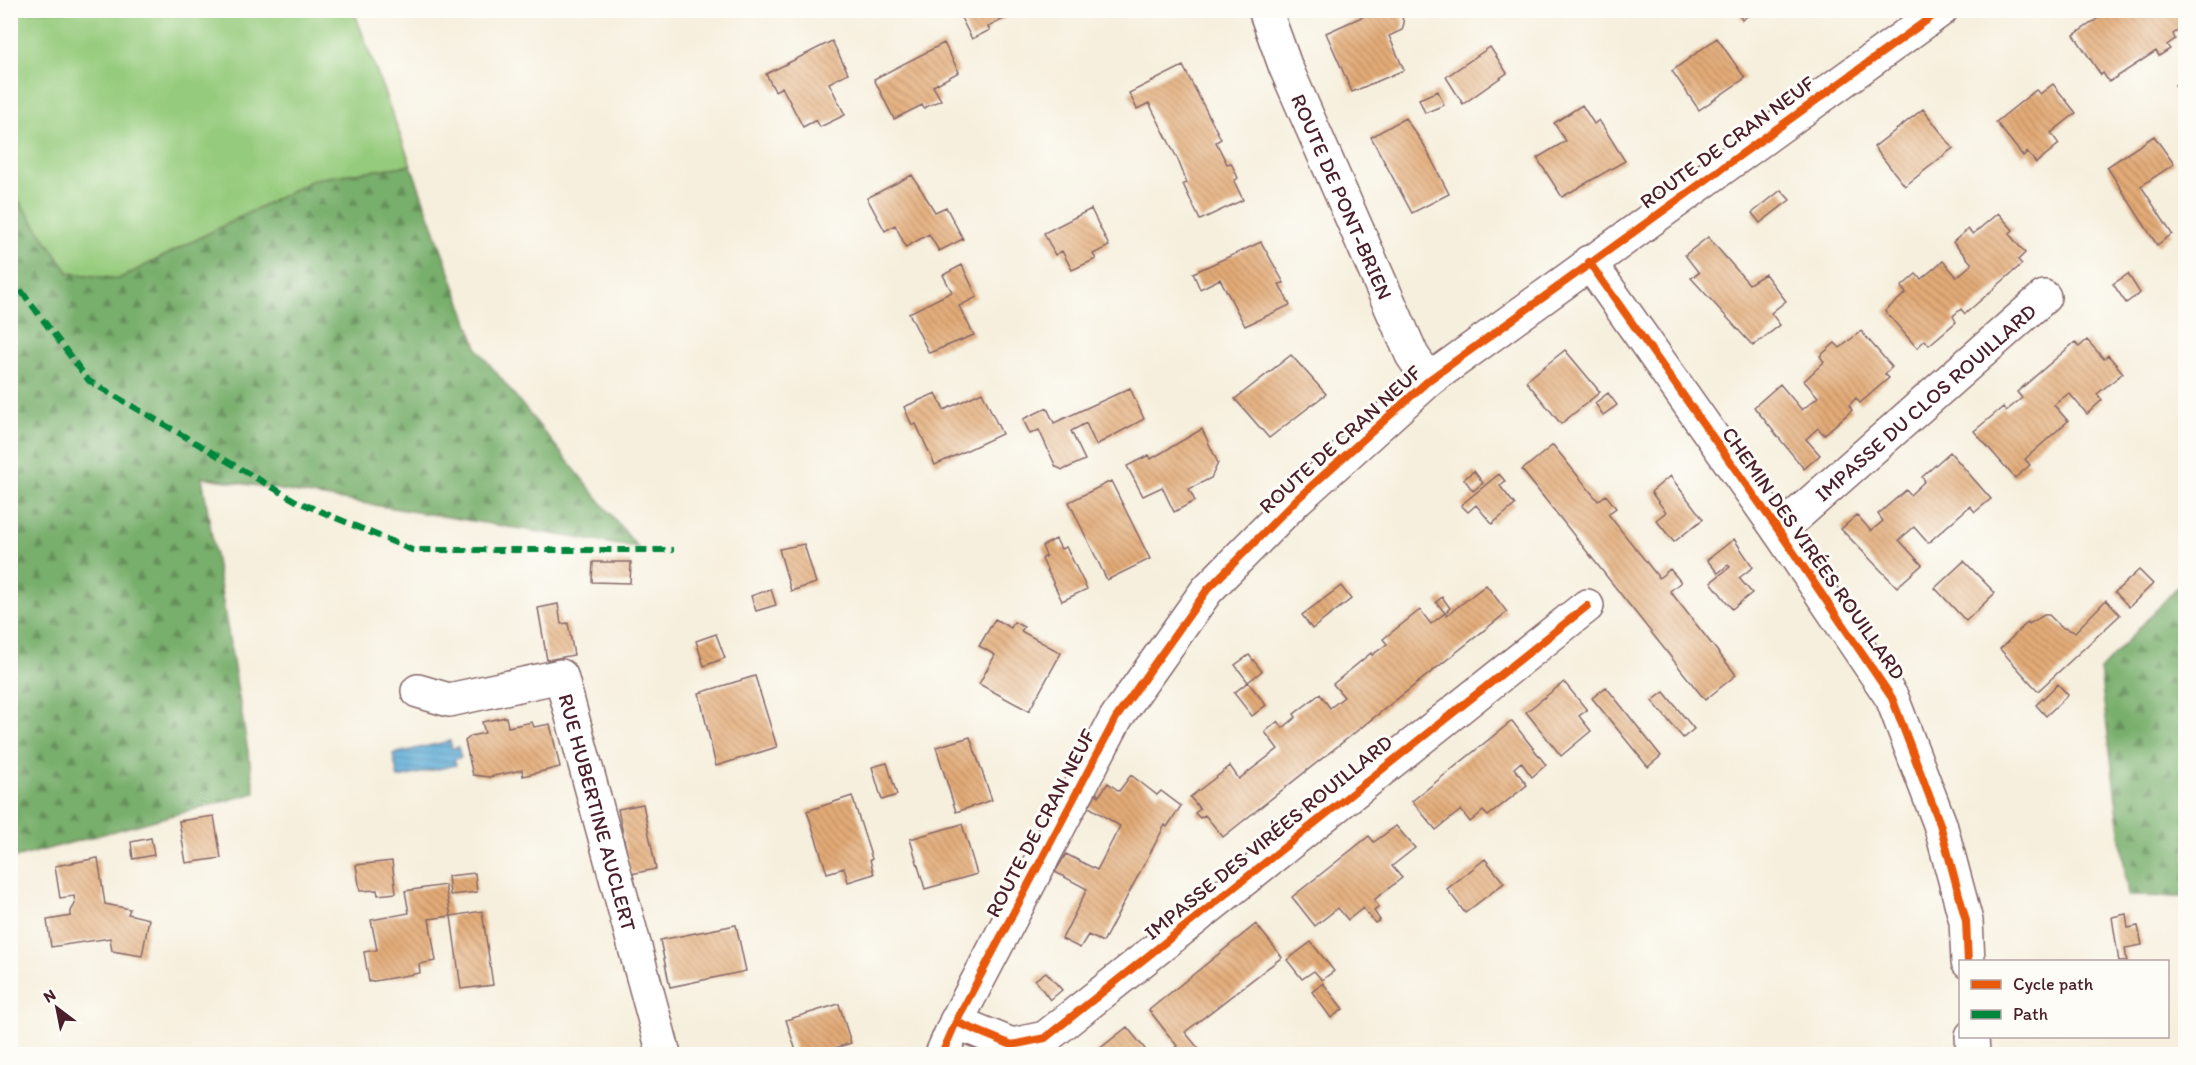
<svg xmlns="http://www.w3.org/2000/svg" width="2196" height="1065" viewBox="0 0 2196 1065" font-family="Itim,sans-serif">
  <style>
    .grass { fill: #95cb7c; stroke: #707554; stroke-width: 1.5 }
    .forest { fill: url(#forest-firs); stroke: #61674c; stroke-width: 1.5 }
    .water { fill: url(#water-rules); stroke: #536580; stroke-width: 1.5 }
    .building { fill: url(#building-back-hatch) }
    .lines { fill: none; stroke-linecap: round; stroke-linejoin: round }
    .minor-casing { stroke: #866869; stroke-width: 36 }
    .minor { stroke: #fff; stroke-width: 33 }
    .quiet { stroke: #00873e; stroke-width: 6; stroke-dasharray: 12 6; stroke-linecap: butt }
    .cycleway-casing { stroke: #fdfcf7; stroke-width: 11 }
    .cycleway { stroke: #e8590c; stroke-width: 8 }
    .labels { text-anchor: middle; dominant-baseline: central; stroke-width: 6; stroke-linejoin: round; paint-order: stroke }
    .street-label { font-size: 21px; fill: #4a1f2b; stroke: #fdfcf7 }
  </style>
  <defs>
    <pattern id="forest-firs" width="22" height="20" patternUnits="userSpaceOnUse" patternTransform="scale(1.5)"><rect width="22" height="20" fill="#78af6c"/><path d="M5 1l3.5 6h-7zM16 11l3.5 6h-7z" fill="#648e59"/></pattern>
    <pattern id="water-rules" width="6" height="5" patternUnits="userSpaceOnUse" patternTransform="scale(1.5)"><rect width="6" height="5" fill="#5cabd6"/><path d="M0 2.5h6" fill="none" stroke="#4e8bae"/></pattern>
    <pattern id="building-back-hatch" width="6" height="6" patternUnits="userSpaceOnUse" patternTransform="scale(1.5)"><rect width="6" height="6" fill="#e3ab77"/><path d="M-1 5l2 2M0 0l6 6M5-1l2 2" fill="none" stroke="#ba8b62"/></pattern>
  </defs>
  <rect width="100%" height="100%" fill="#fdfcf7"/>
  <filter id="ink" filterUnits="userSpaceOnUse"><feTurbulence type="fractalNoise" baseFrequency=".0167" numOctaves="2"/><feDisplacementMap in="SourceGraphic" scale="12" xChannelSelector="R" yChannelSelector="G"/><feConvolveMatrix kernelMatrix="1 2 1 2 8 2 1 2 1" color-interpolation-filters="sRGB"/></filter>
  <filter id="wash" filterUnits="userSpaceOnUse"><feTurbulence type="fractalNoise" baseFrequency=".008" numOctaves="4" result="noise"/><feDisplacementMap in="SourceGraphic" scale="24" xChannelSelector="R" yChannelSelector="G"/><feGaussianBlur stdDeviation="1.35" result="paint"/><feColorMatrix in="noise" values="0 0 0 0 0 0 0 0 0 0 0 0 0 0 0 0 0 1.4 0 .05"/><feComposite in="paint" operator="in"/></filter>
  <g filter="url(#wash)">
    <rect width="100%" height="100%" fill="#f6efdd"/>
    <!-- grass -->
    <path class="grass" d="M 10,11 L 354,11 L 411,165 L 315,179 L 119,279 L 69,273 L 11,190 Z"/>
    <!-- forest -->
    <path class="forest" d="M 411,165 L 478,350 L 638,548 L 202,477 L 255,793 L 11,859 L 11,190 L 69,273 L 119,279 L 315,179 Z
      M 2185,579 L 2185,897 L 2128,896 L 2100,670 Z"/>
    <!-- water -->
    <path class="water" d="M 450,741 L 452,749 L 458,747 L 461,758 L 454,759 L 456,765 L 398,778 L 393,754 Z"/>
    <g id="blocks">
      <!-- building -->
      <path class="building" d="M 957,10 L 1021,10 L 988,27 L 990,30 L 972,39 Z
        M 1377,10 L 1399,10 L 1404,23 L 1402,30 L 1389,36 L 1404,70 L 1352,92 L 1326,33 Z
        M 1736,10 L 1756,10 L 1742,20 Z
        M 2110,10 L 2186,10 L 2186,25 L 2173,34 L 2175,39 L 2167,45 L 2170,49 L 2159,56 L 2156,51 L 2109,82 L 2103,73 L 2101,75 L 2074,35 Z
        M 1717,38 L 1745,78 L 1699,110 L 1672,71 Z
        M 832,41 L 848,73 L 829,83 L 845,115 L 820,127 L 816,120 L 803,127 L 782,87 L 775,91 L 766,74 Z
        M 944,43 L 959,72 L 933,86 L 941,100 L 924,108 L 922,105 L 894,119 L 874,79 Z
        M 1490,47 L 1507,73 L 1463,104 L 1446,77 Z
        M 1183,66 L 1221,139 L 1216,142 L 1227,164 L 1231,163 L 1238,178 L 1234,181 L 1243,200 L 1200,220 L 1183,184 L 1187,183 L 1178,160 L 1149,103 L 1137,109 L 1129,93 Z
        M 2186,77 L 2186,101 L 2175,85 Z
        M 2053,84 L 2076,113 L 2051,133 L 2059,144 L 2036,163 L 2027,152 L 2023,156 L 1996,122 L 2036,90 L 2040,94 Z
        M 1438,91 L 1444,105 L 1425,113 L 1419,99 Z
        M 1582,105 L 1594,124 L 1599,120 L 1625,161 L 1562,197 L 1537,158 L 1566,141 L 1554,123 Z
        M 1923,109 L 1953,148 L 1905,186 L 1874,147 Z
        M 1405,118 L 1424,145 L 1449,194 L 1412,213 L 1371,137 Z
        M 2154,136 L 2174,164 L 2141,186 L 2172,234 L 2157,245 L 2107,167 Z
        M 912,175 L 935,212 L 946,207 L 963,239 L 939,251 L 929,234 L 906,247 L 895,225 L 885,231 L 867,198 Z
        M 1781,190 L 1790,200 L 1760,223 L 1752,213 Z
        M 1091,209 L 1109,246 L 1093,254 L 1096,259 L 1072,270 L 1062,251 L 1055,255 L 1044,233 Z
        M 1998,213 L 2013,230 L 2009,234 L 2025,253 L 2018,260 L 2022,264 L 1965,314 L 1961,309 L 1953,316 L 1956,322 L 1929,345 L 1925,340 L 1917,348 L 1885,311 L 1906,293 L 1901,287 L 1916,274 L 1921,279 L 1943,261 L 1957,277 L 1972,264 L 1953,242 L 1968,229 L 1973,234 Z
        M 1708,237 L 1749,284 L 1765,274 L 1786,301 L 1771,313 L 1780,325 L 1753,346 L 1691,278 L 1699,273 L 1685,255 Z
        M 1261,242 L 1284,283 L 1279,284 L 1290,305 L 1245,326 L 1220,279 L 1200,289 L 1193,273 Z
        M 962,265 L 977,297 L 959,306 L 974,335 L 929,353 L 909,313 L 952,292 L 943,275 Z
        M 2128,274 L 2140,293 L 2126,303 L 2113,284 Z
        M 1861,331 L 1892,367 L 1885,374 L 1889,378 L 1860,403 L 1856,398 L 1849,405 L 1852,410 L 1824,435 L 1818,428 L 1806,439 L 1820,455 L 1804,469 L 1754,407 L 1780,384 L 1802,410 L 1818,397 L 1804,381 L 1824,362 L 1820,356 L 1835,343 L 1840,348 Z
        M 2087,340 L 2104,359 L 2108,355 L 2123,373 L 2097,394 L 2102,400 L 2087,414 L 2069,393 L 2054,405 L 2068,421 L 2025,459 L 2030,465 L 2015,478 L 1974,431 L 2003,407 L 2006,411 L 2022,398 L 2017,392 L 2075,342 L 2079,347 Z
        M 1565,350 L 1600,392 L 1561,424 L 1526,381 Z
        M 1291,355 L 1326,394 L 1269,438 L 1235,399 Z
        M 1130,388 L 1144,419 L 1096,445 L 1086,423 L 1071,431 L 1085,460 L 1063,470 L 1056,467 L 1039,430 L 1030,434 L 1023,419 L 1047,408 L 1054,423 Z
        M 982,392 L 1002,434 L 935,465 L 916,424 L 912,425 L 904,407 L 936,393 L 944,410 Z
        M 1608,393 L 1617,405 L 1603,415 L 1595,403 Z
        M 1202,429 L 1218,463 L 1211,478 L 1189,489 L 1195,501 L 1174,512 L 1162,487 L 1143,496 L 1127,466 L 1149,455 L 1151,459 Z
        M 1553,445 L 1598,501 L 1606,495 L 1616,508 L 1608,514 L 1659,578 L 1670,569 L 1681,582 L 1670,591 L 1736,675 L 1705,700 L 1522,470 Z
        M 1950,452 L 1991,499 L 1975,512 L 1970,506 L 1928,543 L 1914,527 L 1899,540 L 1922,565 L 1897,587 L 1841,529 L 1857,515 L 1871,531 L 1883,521 L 1878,514 L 1906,490 L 1910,495 L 1925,481 L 1922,477 Z
        M 1474,471 L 1483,483 L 1473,491 L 1464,479 Z
        M 1499,474 L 1505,481 L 1500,486 L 1515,505 L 1492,524 L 1476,505 L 1468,512 L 1461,505 Z
        M 1670,476 L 1703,519 L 1674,542 L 1656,520 L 1666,512 L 1651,492 Z
        M 1111,481 L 1150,559 L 1107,580 L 1069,502 Z
        M 1056,539 L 1061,549 L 1066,547 L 1087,589 L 1062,601 L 1042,559 L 1046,556 L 1042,546 Z
        M 1734,539 L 1753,567 L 1739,578 L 1752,593 L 1732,609 L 1711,582 L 1730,567 L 1728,565 L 1718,573 L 1707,560 Z
        M 804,544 L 816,583 L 791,591 L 779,549 Z
        M 1964,561 L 1995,593 L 1966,621 L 1935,588 Z
        M 593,562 L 631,562 L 630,583 L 592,582 Z
        M 2139,570 L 2153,584 L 2129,607 L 2115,592 Z
        M 1486,585 L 1507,612 L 1223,837 L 1205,815 L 1200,818 L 1195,813 L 1200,809 L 1190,797 L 1219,775 L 1230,766 L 1239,779 L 1278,749 L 1265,732 L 1278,721 L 1283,728 L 1296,717 L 1294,714 L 1320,694 L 1330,708 L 1344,697 L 1333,684 L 1371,653 L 1372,655 L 1387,644 L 1383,639 L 1420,610 L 1431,624 L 1445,613 L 1447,615 Z
        M 1341,586 L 1351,599 L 1312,629 L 1302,615 Z
        M 771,589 L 776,605 L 756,611 L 751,596 Z
        M 1442,597 L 1450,608 L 1445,613 L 1436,602 Z
        M 2106,600 L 2120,615 L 2038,691 L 2000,649 L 2028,622 L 2029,624 L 2044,615 L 2049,615 L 2061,627 L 2075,632 Z
        M 558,604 L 561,624 L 568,623 L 574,655 L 547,660 L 538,608 Z
        M 995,619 L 1011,628 L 1014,622 L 1024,627 L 1021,631 L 1061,653 L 1029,711 L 979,684 L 995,655 L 979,646 Z
        M 716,634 L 725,658 L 704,666 L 696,641 Z
        M 1249,655 L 1262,671 L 1248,682 L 1235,665 Z
        M 755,676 L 777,747 L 716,766 L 699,693 Z
        M 1248,682 L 1266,705 L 1252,716 L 1234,693 Z
        M 1564,682 L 1587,710 L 1579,716 L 1591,731 L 1561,756 L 1526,712 Z
        M 2058,684 L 2068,695 L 2046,716 L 2036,705 Z
        M 1606,687 L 1661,756 L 1648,767 L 1592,698 Z
        M 1664,692 L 1694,729 L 1683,738 L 1652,701 Z
        M 506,717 L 508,727 L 532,722 L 534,727 L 550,724 L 560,767 L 523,776 L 522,770 L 489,777 L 473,775 L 465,741 L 471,736 L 485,733 L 482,722 Z
        M 1512,721 L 1546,765 L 1532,777 L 1521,762 L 1514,768 L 1527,785 L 1488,816 L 1483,811 L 1470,822 L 1461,810 L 1436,830 L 1412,801 Z
        M 970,737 L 992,800 L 956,812 L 936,747 Z
        M 887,763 L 897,795 L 882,800 L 872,767 Z
        M 1131,775 L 1157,795 L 1161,791 L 1181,806 L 1167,827 L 1165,825 L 1103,942 L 1088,935 L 1080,948 L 1062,939 L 1087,889 L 1055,872 L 1066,854 L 1097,870 L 1120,826 L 1089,807 L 1096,793 L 1099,796 L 1108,783 L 1119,791 Z
        M 852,796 L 872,859 L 870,860 L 874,874 L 848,882 L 844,868 L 827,873 L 807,811 Z
        M 643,804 L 656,869 L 631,874 L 618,809 Z
        M 214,816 L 221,858 L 186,863 L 179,821 Z
        M 962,824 L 977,874 L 925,889 L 910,839 Z
        M 1396,826 L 1415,848 L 1392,866 L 1402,878 L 1374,900 L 1379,907 L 1374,911 L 1380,920 L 1375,923 L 1363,908 L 1348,920 L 1338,908 L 1315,926 L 1292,897 L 1369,836 L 1374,842 Z
        M 151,838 L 154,855 L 133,859 L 131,842 Z
        M 98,858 L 105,904 L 130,909 L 128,914 L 149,919 L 142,956 L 112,951 L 110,938 L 51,947 L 47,920 L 71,916 L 71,911 L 75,904 L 74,896 L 60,898 L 55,866 Z
        M 1485,859 L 1504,883 L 1465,913 L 1447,889 Z
        M 392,861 L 396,893 L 378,895 L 377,890 L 360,891 L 356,865 Z
        M 475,873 L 477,892 L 450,895 L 448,876 Z
        M 445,885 L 451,916 L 429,919 L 436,961 L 419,964 L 420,973 L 369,982 L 364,952 L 377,950 L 371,920 L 409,913 L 405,891 Z
        M 482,911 L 493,985 L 461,989 L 451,916 Z
        M 2126,914 L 2128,928 L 2138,926 L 2142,945 L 2125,948 L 2127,962 L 2119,962 L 2112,917 Z
        M 1256,924 L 1282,957 L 1185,1032 L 1203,1054 L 1167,1054 L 1177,1046 L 1149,1010 Z
        M 736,925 L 746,971 L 670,987 L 660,940 Z
        M 1311,942 L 1334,971 L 1322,980 L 1314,971 L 1302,979 L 1287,960 Z
        M 1046,972 L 1062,990 L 1050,1000 L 1035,980 Z
        M 1323,983 L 1343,1009 L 1331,1018 L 1312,992 Z
        M 839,1004 L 851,1043 L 816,1054 L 797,1054 L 786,1020 Z
        M 1127,1027 L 1149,1054 L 1093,1054 Z"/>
    </g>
  </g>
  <g filter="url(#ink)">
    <use href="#blocks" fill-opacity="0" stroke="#866869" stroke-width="1.5"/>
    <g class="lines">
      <defs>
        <g id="minor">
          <path id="s1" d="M 1265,10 L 1286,68 L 1412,355 L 1429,380"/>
          <path d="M 1589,262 L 1779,531 L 1892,698 L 1940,824 L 1966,921 L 1968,962"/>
          <path id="s2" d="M 1779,531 L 2044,297"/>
          <path id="s3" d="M 418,691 L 449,700 L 561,676 L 664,1054"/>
          <path d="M 956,1022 L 1012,1045 L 1045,1038 L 1587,606"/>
          <path d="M 1972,1036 L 1973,1054"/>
          <path d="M 942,1054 L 956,1022 L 1116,718 L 1207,590 L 1296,500 L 1429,380 L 1941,10"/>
        </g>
      </defs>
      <!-- minor casing -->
      <use href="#minor" class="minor-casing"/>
      <!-- minor -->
      <use href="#minor" class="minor"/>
      <!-- quiet -->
      <path class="quiet" d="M 10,276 L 89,381 L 296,501 L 412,550 L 674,550"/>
      <defs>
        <path id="cycleway" d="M 1589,262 L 1779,531 L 1892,698 L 1940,824 L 1966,921 L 1968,962
          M 956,1022 L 1012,1045 L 1045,1038 L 1587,606
          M 942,1054 L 956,1022 L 1116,718 L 1207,590 L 1296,500 L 1429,380 L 1941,10"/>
      </defs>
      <!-- cycleway casing -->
      <use href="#cycleway" class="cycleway-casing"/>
      <!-- cycleway -->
      <use href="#cycleway" class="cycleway"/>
    </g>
  </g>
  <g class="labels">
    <!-- street labels -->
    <g class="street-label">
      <text transform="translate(1727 142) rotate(-36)">ROUTE DE CRAN NEUF</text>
      <text stroke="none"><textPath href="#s1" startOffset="202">ROUTE DE PONT-BRIEN</textPath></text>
      <text stroke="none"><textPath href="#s2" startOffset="195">IMPASSE DU CLOS ROUILLARD</textPath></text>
      <text transform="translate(1340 439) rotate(-42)">ROUTE DE CRAN NEUF</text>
      <text transform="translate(1814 553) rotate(55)">CHEMIN DES VIRÉES ROUILLARD</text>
      <text stroke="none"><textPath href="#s3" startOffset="288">RUE HUBERTINE AUCLERT</textPath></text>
      <text transform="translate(1040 823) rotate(-62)">ROUTE DE CRAN NEUF</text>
      <text transform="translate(1268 837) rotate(-39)">IMPASSE DES VIRÉES ROUILLARD</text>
    </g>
  </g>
  <!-- margin -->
  <rect width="2196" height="1065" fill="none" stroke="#fdfcf7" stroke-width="36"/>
  <!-- legend -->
  <rect x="1959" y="960" width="210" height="78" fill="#fdfcf7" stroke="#b5a4a5" stroke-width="1.5"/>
  <rect x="1971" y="980" width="30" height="9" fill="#e8590c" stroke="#b5a4a5" stroke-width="1.5"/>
  <text x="2013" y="990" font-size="18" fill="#4a1f2b">Cycle path</text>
  <rect x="1971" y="1010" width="30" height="9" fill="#00873e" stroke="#b5a4a5" stroke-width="1.5"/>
  <text x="2013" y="1020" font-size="18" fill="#4a1f2b">Path</text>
  <!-- north arrow -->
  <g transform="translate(57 1008) rotate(328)" stroke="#fdfcf7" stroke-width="4.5" paint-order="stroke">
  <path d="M0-4.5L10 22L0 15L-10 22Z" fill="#4a1f2b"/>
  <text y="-9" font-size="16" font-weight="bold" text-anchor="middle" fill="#4a1f2b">N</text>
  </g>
</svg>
